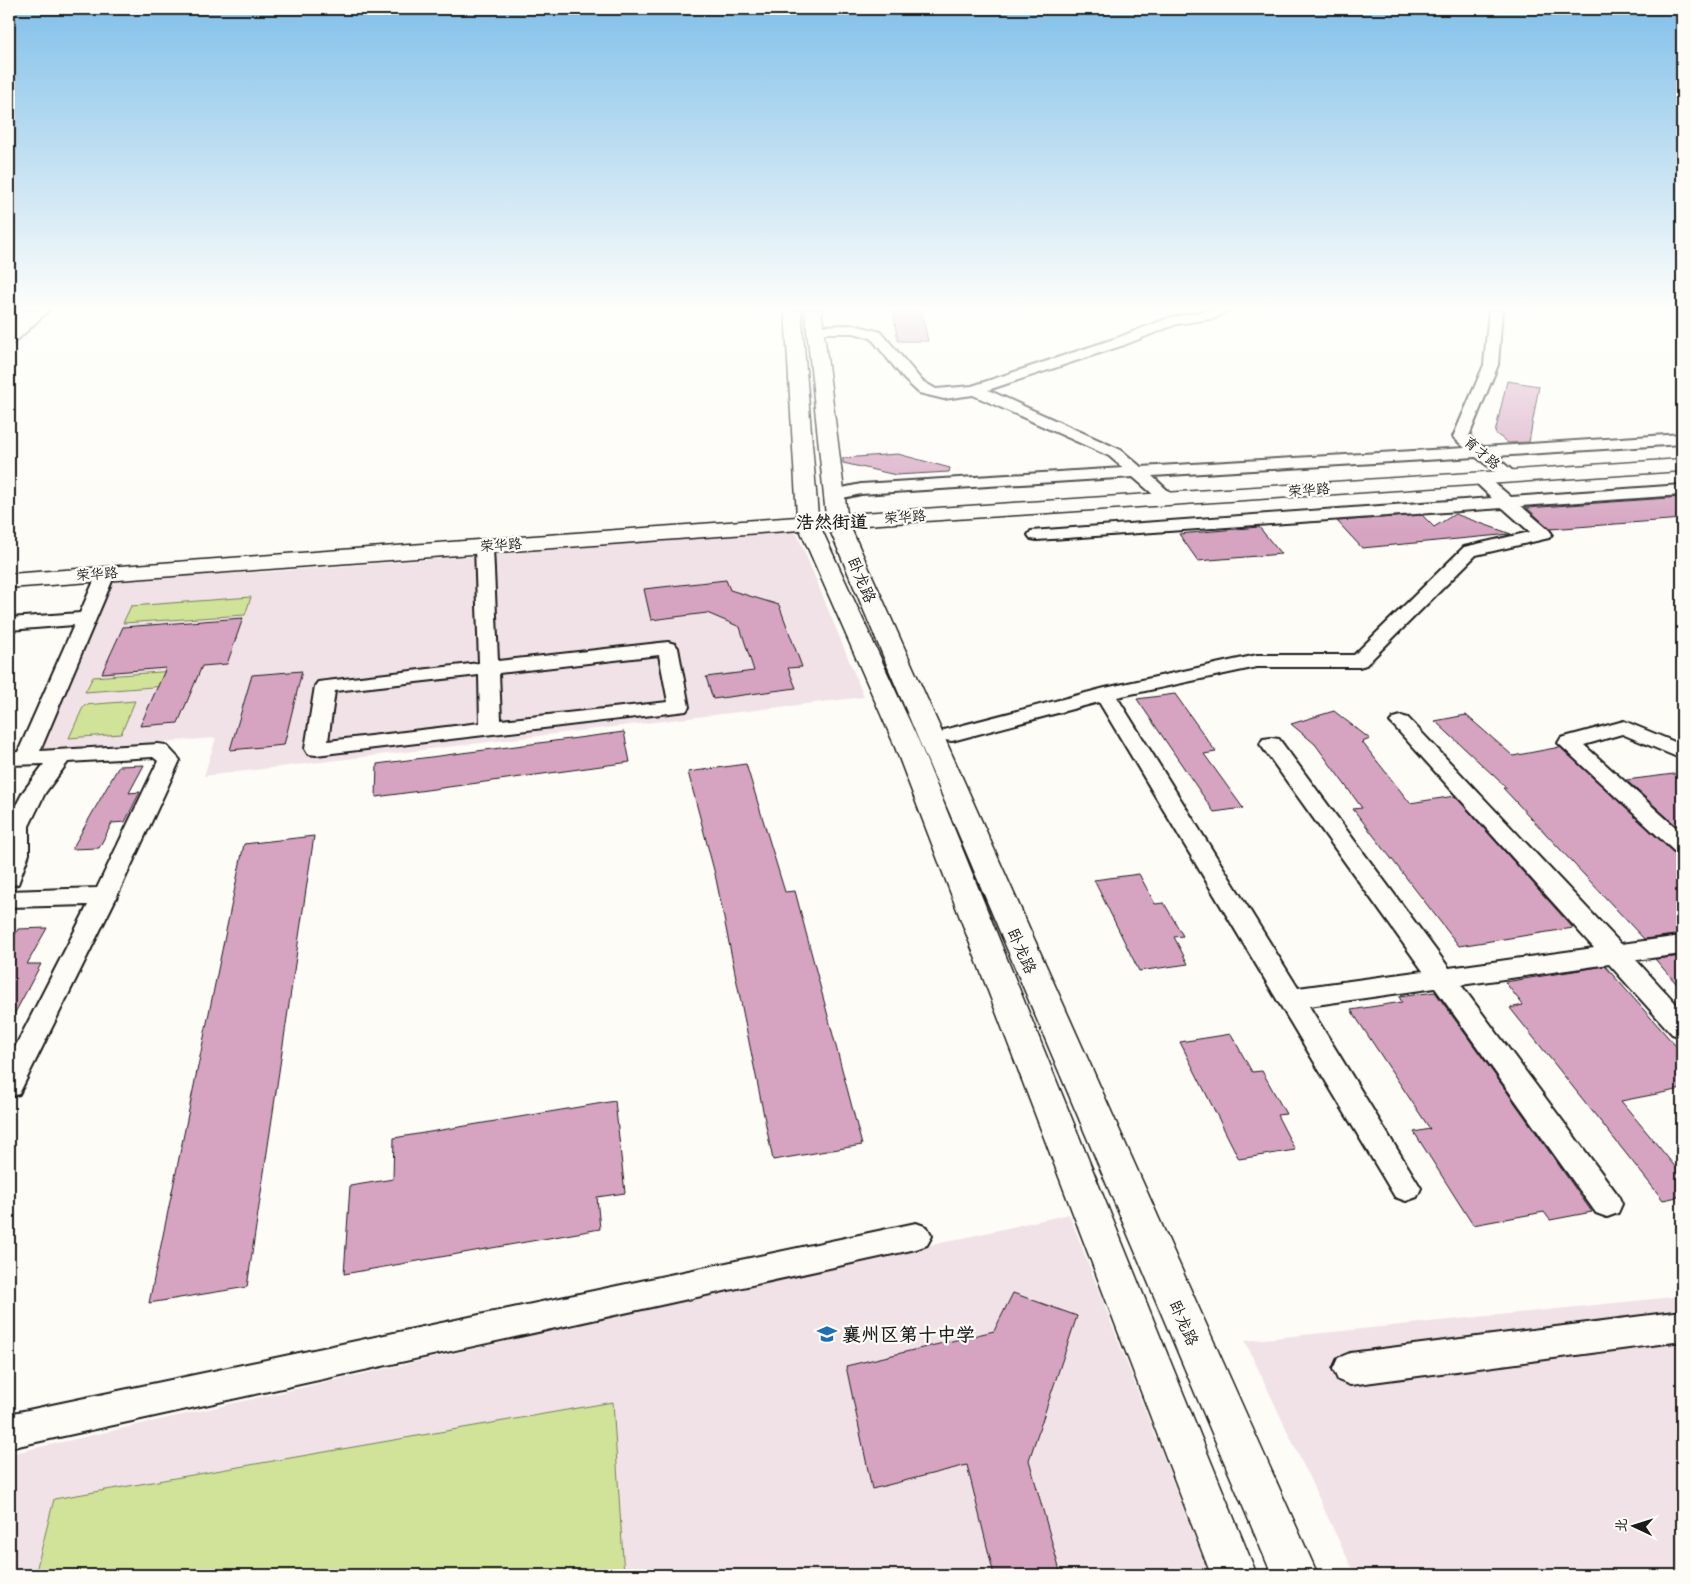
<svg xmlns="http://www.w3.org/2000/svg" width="1691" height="1584" viewBox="0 0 1691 1584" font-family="Itim,'LXGW WenKai TC',sans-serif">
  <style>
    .built { fill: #f1e2e7 }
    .green { fill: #d0e398; stroke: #76805a }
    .building { fill: #d6a4c1; stroke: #1c1c1c }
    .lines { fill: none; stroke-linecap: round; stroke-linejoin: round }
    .minor-casing { stroke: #1c1c1c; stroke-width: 4 }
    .major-casing { stroke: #1c1c1c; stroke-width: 3 }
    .highway-casing { stroke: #1c1c1c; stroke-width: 3 }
    .minor { fill: #fdfcf7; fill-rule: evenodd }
    .major { fill: #fdfcf7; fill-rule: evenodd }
    .highway { fill: #fdfcf7; fill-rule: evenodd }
    .labels { text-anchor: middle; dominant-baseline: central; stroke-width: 4.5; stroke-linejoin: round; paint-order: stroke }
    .far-street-label { font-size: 14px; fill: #1c1c1c; stroke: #fdfcf7 }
    .street-label { font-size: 16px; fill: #1c1c1c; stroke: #fdfcf7 }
    .far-district-label { font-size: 18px; font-weight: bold; fill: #1c1c1c; stroke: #fdfcf7 }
    .near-poi-label { font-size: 19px; font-weight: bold; fill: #1c1c1c; stroke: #fdfcf7; text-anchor: start }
  </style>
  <rect width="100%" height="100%" fill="#fdfcf7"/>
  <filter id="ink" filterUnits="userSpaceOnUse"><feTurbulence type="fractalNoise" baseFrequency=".02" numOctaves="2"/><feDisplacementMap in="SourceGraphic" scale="10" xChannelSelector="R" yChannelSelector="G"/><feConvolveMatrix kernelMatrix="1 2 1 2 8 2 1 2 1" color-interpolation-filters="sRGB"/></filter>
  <g filter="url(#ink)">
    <!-- built -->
    <path class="built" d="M 796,531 L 864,697 L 204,776 L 216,738 L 40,750 L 114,579 L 267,572 Z
      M 1069,1214 L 1209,1575 L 9,1575 L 9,1454 Z
      M 1682,1296 L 1682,1575 L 1355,1575 L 1245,1341 Z"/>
    <!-- green -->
    <path class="green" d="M 251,597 L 245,615 L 123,623 L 131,606 Z
      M 200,669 L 194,684 L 85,692 L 93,677 Z
      M 135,701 L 121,734 L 69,738 L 84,705 Z
      M 613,1402 L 624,1575 L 35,1575 L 54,1499 Z"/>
    <!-- building -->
    <path class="building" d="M 893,310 L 921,310 L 928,341 L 898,341 Z
      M 1507,381 L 1539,386 L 1529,442 L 1508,443 L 1495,433 Z
      M 898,454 L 950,468 L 949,472 L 896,475 L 843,463 L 843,458 Z
      M 1682,497 L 1682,519 L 1550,529 L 1527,508 Z
      M 1455,514 L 1511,534 L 1362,548 L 1337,521 L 1422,515 L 1434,527 Z
      M 1259,527 L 1281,554 L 1198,561 L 1179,534 Z
      M 726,580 L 730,590 L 779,605 L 802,667 L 788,668 L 796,688 L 713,699 L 706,677 L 754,671 L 740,627 L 707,613 L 651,620 L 644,589 Z
      M 243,618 L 227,664 L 202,666 L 178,723 L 140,726 L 166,668 L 102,673 L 123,627 Z
      M 302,671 L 284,745 L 230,750 L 252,675 Z
      M 1175,694 L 1216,752 L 1204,754 L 1243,808 L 1214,812 L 1137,699 Z
      M 1334,711 L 1370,739 L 1362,742 L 1410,803 L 1455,796 L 1573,928 L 1459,946 L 1353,809 L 1362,808 L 1315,744 L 1291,724 Z
      M 1466,715 L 1513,756 L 1560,747 L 1673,852 L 1682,856 L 1682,934 L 1644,939 L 1503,788 L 1507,788 L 1435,721 Z
      M 624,732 L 630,762 L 376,797 L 377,764 Z
      M 746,764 L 785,892 L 795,891 L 862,1145 L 773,1160 L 715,874 L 688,772 Z
      M 144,765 L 129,793 L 140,792 L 125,822 L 112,823 L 99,848 L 72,849 L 119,766 Z
      M 1682,773 L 1682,831 L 1626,780 Z
      M 314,836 L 247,1287 L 149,1303 L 244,844 Z
      M 1139,874 L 1155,904 L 1164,903 L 1183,936 L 1174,937 L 1188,964 L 1139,971 L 1094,880 Z
      M 47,928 L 27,964 L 41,964 L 9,1024 L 9,946 L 18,929 Z
      M 1682,956 L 1682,990 L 1655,959 Z
      M 1605,966 L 1682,1053 L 1682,1089 L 1621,1101 L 1682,1175 L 1682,1196 L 1663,1200 L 1510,1008 L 1523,1005 L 1505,982 Z
      M 1435,992 L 1495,1075 L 1592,1212 L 1550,1220 L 1544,1212 L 1473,1225 L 1414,1132 L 1430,1129 L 1351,1010 L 1402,1002 L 1399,997 Z
      M 1231,1034 L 1252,1072 L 1262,1071 L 1286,1114 L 1277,1115 L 1295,1150 L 1239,1159 L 1180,1042 Z
      M 615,1101 L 625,1193 L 597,1197 L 600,1229 L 344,1274 L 350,1186 L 393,1179 L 394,1138 Z
      M 1013,1293 L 1077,1316 L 1029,1460 L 1061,1575 L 994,1575 L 967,1465 L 872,1489 L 846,1366 L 994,1331 Z"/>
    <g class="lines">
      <defs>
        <path id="minor" d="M 35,310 L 49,310 L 14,343 L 9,344 L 9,333 Z
          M 1210,310 L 1227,310 L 1216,318 L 1177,324 L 1124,345 L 988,390 L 1121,450 L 1141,467 L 1465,448 L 1453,437 L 1484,365 L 1489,310 L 1502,310 L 1498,365 L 1469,436 L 1483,447 L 1682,434 L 1682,444 L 1495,456 L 1520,477 L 1518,480 L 1506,480 L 1476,457 L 1152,476 L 1177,499 L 1175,503 L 1163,503 L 1133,477 L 861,494 L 834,500 L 828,499 L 826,495 L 828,491 L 861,484 L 1123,468 L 1109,456 L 973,395 L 944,399 L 919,393 L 904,379 L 871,338 L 854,333 L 815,333 L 808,329 L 810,326 L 854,325 L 881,332 L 922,381 L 936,389 L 972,386 L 1114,339 L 1169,318 Z
          M 1480,474 L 1486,476 L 1511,497 L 1682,485 L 1682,495 L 1521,506 L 1549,530 L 1552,534 L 1549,538 L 1476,555 L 1366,665 L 1359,667 L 1257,667 L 1117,697 L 1298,988 L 1423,971 L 1260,744 L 1263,739 L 1271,738 L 1279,739 L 1449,968 L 1594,948 L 1394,726 L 1390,722 L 1394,718 L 1401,716 L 1408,718 L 1621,944 L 1682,936 L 1682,954 L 1636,960 L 1682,1010 L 1682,1037 L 1672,1034 L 1609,964 L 1461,985 L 1618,1195 L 1622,1204 L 1618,1213 L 1607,1217 L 1596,1213 L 1435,988 L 1309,1006 L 1421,1188 L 1417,1197 L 1406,1201 L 1395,1197 L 1099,702 L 952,741 L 944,740 L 941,735 L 944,730 L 1105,688 L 1257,655 L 1354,655 L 1464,547 L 1530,532 L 1503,508 L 1037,540 L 1031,539 L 1028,535 L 1031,531 L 1492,498 L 1472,479 L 1474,476 Z
          M 484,542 L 490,543 L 493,547 L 498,661 L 668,642 L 675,644 L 678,648 L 689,707 L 686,711 L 316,755 L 308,754 L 305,749 L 315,686 L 318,682 L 479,663 L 475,547 L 478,543 ZM 659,655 L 668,702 L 501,720 L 499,673 ZM 479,675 L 480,723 L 328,741 L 335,691 Z
          M 106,569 L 112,570 L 115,574 L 40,751 L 158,744 L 166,745 L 180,760 L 117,896 L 23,1086 L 19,1094 L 9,1097 L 9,1059 L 88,905 L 9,907 L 9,891 L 97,888 L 158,761 L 153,757 L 68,762 L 45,793 L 29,826 L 29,854 L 18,884 L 9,886 L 9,819 L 23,792 L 44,764 L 9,765 L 9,753 L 18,752 L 74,625 L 9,630 L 9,618 L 80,613 L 97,574 L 100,570 Z
          M 1624,721 L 1682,745 L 1682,759 L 1622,734 L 1584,745 L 1682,833 L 1682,854 L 1674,851 L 1558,743 L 1561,738 Z
          M 916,1223 L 927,1227 L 932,1236 L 927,1245 L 916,1249 L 9,1448 L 9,1414 Z
          M 1682,1311 L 1682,1341 L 1350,1385 L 1338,1380 L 1333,1369 L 1338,1358 L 1350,1353 Z"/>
        <path id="major" d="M 785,310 L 801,310 L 818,516 L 826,516 L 805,310 L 821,310 L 847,514 L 1682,459 L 1682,471 L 850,526 L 1318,1575 L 1272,1575 L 829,528 L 821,528 L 919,742 L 1257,1575 L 1211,1575 L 893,742 L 800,530 L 9,588 L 9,574 L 797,517 Z"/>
        <path id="highway" d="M 17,310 L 35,310 L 15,329 L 9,331 L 9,318 Z"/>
      </defs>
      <!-- minor casing -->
      <use href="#minor" class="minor-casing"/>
      <!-- major casing -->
      <use href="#major" class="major-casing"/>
      <!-- highway casing -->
      <use href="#highway" class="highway-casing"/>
      <!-- minor -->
      <use href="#minor" class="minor"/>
      <!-- major -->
      <use href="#major" class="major"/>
      <!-- highway -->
      <use href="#highway" class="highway"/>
    </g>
  </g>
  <!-- sky -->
  <linearGradient id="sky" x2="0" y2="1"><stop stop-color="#82c0e9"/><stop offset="0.58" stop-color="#fefefb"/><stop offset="1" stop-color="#fefefb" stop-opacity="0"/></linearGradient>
  <rect width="1691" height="532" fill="url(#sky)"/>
  <!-- icons -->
  <defs>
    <symbol id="school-bare" viewBox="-9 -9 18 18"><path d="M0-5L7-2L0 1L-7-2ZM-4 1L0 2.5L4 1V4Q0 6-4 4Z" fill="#1f6fb2" stroke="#fdfcf7" stroke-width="2.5" paint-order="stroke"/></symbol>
  </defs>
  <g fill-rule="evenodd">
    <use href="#school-bare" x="813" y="1320" width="28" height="28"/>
  </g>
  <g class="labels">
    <!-- far-street labels -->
    <g class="far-street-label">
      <text transform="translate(1482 453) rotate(40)">育才路</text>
      <text transform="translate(1309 490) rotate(-4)">荣华路</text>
      <text transform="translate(905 517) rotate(-4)">荣华路</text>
      <text transform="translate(501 545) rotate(-4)">荣华路</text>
      <text transform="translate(97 574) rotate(-4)">荣华路</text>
    </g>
    <!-- street labels -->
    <g class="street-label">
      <text transform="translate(862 580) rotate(67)">卧龙路</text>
      <text transform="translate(1022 951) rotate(66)">卧龙路</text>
      <text transform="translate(1184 1323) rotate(66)">卧龙路</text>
    </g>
    <!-- far-district labels -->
    <g class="far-district-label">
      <text x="832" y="522">浩然街道</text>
    </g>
    <!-- near-poi labels -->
    <g class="near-poi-label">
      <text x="842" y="1334">襄州区第十中学</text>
    </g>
  </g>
  <!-- margin -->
  <rect width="1691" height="1584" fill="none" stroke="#fdfcf7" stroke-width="30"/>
  <rect x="15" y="15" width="1661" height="1554" fill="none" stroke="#1c1c1c" stroke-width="2" filter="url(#ink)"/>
  <!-- north arrow -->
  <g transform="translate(1634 1526) rotate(274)" stroke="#fdfcf7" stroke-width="4" paint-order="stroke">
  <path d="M0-4L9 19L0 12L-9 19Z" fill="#1c1c1c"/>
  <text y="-8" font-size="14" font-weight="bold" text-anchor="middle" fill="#1c1c1c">北</text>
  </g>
</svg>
